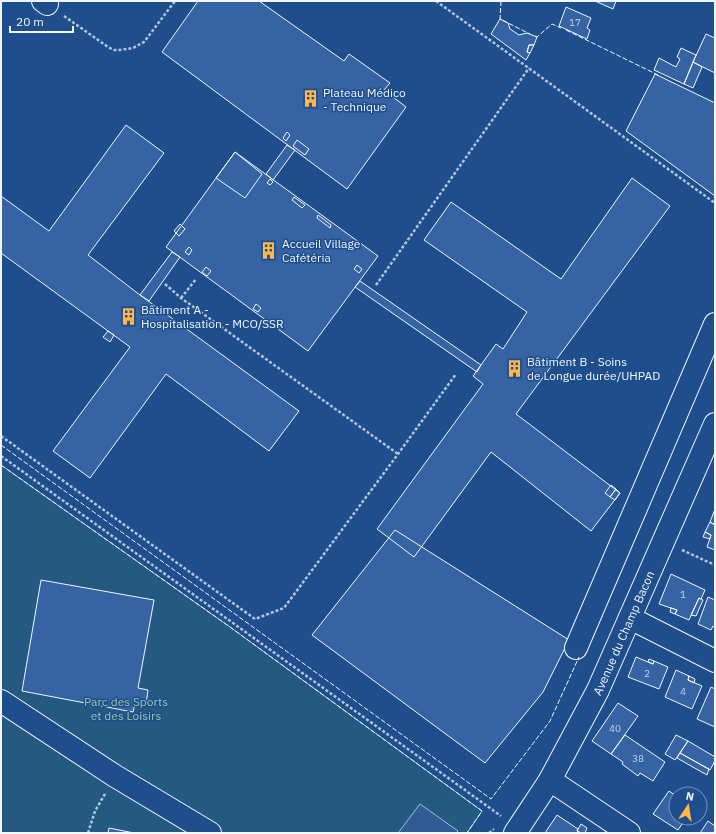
<svg xmlns="http://www.w3.org/2000/svg" width="716" height="834" viewBox="0 0 716 834" font-family="'IBM Plex Sans',sans-serif">
  <style>
    .green { fill: #245a82; stroke: #a8bbd7 }
    .parking { fill: #305b95; stroke: #a8bbd7 }
    .building { fill: #3563a3; stroke: #f2f6ff }
    .lines { fill: none; stroke-linecap: round; stroke-linejoin: round }
    .minor-casing { stroke: #f2f6ff; stroke-width: 24 }
    .path { stroke: #b3c4dc; stroke-width: 2.5; stroke-dasharray: 3 2; stroke-linecap: butt }
    .minor { stroke: #1f4e8c; stroke-width: 22 }
    .fence { stroke: #f2f6ff; stroke-width: 1; stroke-dasharray: 5 2; stroke-linecap: butt }
    .labels { text-anchor: middle; dominant-baseline: central; stroke-width: 3; stroke-linejoin: round; paint-order: stroke }
    .number-label { font-size: 10px; fill: #c3d1e8 }
    .poi-label { font-size: 12px; fill: #f2f6ff; stroke: #1f4e8c; text-anchor: start }
    .street-label { font-size: 12px; fill: #f2f6ff; stroke: #1f4e8c }
    .park-label { font-size: 12px; fill: #97c8a6; stroke: #1f4e8c }
  </style>
  <rect width="100%" height="100%" fill="#1f4e8c"/>
  <!-- green -->
  <path class="green" d="M 1,465 L 230,627 L 482,811 L 467,833 L 1,833 Z"/>
  <!-- parking -->
  <path class="parking" d="M 420,804 L 458,831 L 456,833 L 398,833 Z"/>
  <!-- building -->
  <path class="building" d="M 198,1 L 259,1 L 344,61 L 349,54 L 390,83 L 384,90 L 406,107 L 347,189 L 162,52 Z
    M 595,1 L 616,1 L 613,9 Z
    M 566,7 L 591,18 L 587,28 L 590,30 L 587,39 L 559,26 Z
    M 500,19 L 508,23 L 510,29 L 519,35 L 527,33 L 537,37 L 534,45 L 529,45 L 527,52 L 530,53 L 526,60 L 491,34 Z
    M 706,34 L 715,38 L 715,73 L 693,62 Z
    M 529,45 L 534,45 L 530,53 L 527,52 Z
    M 681,48 L 696,55 L 684,84 L 654,70 L 659,58 L 676,67 L 680,59 L 677,57 Z
    M 693,62 L 702,67 L 693,88 L 684,84 Z
    M 655,74 L 715,103 L 715,196 L 626,131 Z
    M 126,125 L 164,153 L 88,255 L 140,295 L 299,411 L 269,451 L 166,374 L 90,478 L 53,451 L 130,347 L 1,253 L 1,196 L 49,231 Z
    M 287,132 L 290,135 L 286,141 L 283,138 Z
    M 297,140 L 309,149 L 305,155 L 293,146 Z
    M 287,145 L 295,150 L 273,180 L 266,174 Z
    M 235,152 L 262,174 L 245,198 L 216,178 Z
    M 235,152 L 378,256 L 308,351 L 166,247 Z
    M 632,178 L 670,206 L 516,414 L 620,493 L 591,531 L 491,452 L 414,557 L 377,529 L 483,384 L 473,376 L 496,344 L 503,349 L 527,312 L 424,240 L 451,202 L 561,279 Z
    M 270,179 L 273,182 L 270,185 L 267,183 Z
    M 294,197 L 305,205 L 302,208 L 292,200 Z
    M 318,215 L 331,225 L 330,228 L 317,218 Z
    M 180,224 L 185,229 L 179,236 L 174,231 Z
    M 189,247 L 192,250 L 189,255 L 185,252 Z
    M 172,252 L 180,257 L 149,301 L 140,295 Z
    M 357,265 L 362,269 L 359,273 L 354,269 Z
    M 206,267 L 211,271 L 207,276 L 202,272 Z
    M 360,281 L 481,365 L 477,372 L 355,287 Z
    M 256,304 L 261,308 L 258,312 L 253,309 Z
    M 108,331 L 114,335 L 110,342 L 103,337 Z
    M 611,485 L 616,489 L 610,497 L 605,493 Z
    M 616,489 L 620,493 L 615,500 L 610,497 Z
    M 715,509 L 715,525 L 710,522 Z
    M 710,522 L 715,525 L 715,550 L 707,547 L 711,535 L 705,532 Z
    M 395,530 L 569,640 L 543,692 L 485,763 L 312,635 Z
    M 705,532 L 711,535 L 710,539 L 703,537 Z
    M 671,574 L 705,590 L 701,599 L 699,598 L 689,620 L 675,614 L 677,610 L 659,604 Z
    M 41,580 L 154,600 L 138,688 L 148,690 L 146,705 L 135,704 L 133,712 L 22,691 Z
    M 708,597 L 715,600 L 715,627 L 713,626 L 711,630 L 698,624 Z
    M 699,598 L 703,600 L 696,616 L 691,615 Z
    M 671,608 L 677,610 L 675,614 L 670,612 Z
    M 636,657 L 653,664 L 654,661 L 668,667 L 659,689 L 628,677 Z
    M 649,659 L 654,661 L 653,664 L 648,662 Z
    M 676,670 L 689,676 L 688,680 L 702,686 L 692,709 L 665,697 Z
    M 689,676 L 695,679 L 694,683 L 688,680 Z
    M 711,687 L 715,689 L 715,727 L 697,719 Z
    M 618,703 L 638,716 L 611,754 L 592,741 Z
    M 625,735 L 665,762 L 653,781 L 640,773 L 638,776 L 622,764 L 623,762 L 611,754 Z
    M 676,735 L 688,741 L 675,760 L 665,754 Z
    M 688,741 L 715,757 L 715,761 L 710,770 L 680,753 Z
    M 680,753 L 709,769 L 707,775 L 677,758 Z
    M 669,791 L 676,796 L 676,818 L 686,818 L 678,830 L 653,814 Z
    M 557,815 L 578,829 L 577,831 L 581,833 L 545,833 Z
    M 708,821 L 715,826 L 715,833 L 700,833 Z
    M 581,824 L 587,828 L 585,833 L 581,833 L 577,831 Z
    M 109,828 L 134,833 L 108,833 Z"/>
  <g class="lines">
    <defs>
      <g id="minor">
        <path d="M 43,1 L 47,4"/>
        <path d="M 630,618 L 715,661"/>
        <path d="M 576,648 L 715,324"/>
        <path d="M 1,701 L 115,776 L 210,833"/>
        <path d="M 550,780 L 629,833"/>
        <path id="s1" d="M 515,833 L 550,780 L 598,690 L 715,424"/>
      </g>
    </defs>
    <!-- minor casing -->
    <use href="#minor" class="minor-casing"/>
    <!-- path -->
    <path class="path" d="M 436,1 L 715,203
      M 64,16 L 108,47 L 114,50 L 119,50 L 133,48 L 144,42 L 175,1
      M 165,284 L 181,298 L 398,454
      M 376,285 L 529,68
      M 181,298 L 196,279
      M 1,436 L 255,619 L 284,608 L 398,454 L 456,374
      M 1,456 L 501,816
      M 682,550 L 715,565
      M 88,833 L 95,811 L 105,794
      M 489,833 L 494,829"/>
    <!-- minor -->
    <use href="#minor" class="minor"/>
    <!-- fence -->
    <path class="fence" d="M 501,1 L 500,19 L 530,34
      M 566,30 L 658,75
      M 535,36 L 537,37 L 552,24 L 561,28
      M 1,445 L 491,799 L 550,721 L 579,657
      M 1,465 L 230,627 L 482,811 L 467,833"/>
  </g>
  <!-- icons -->
  <defs>
    <symbol id="building-bare" viewBox="-9 -9 18 18"><path d="M-4-6H4V6H1V3H-1V6H-4ZM-2.5-4.3h1.7v1.8h-1.7ZM.8-4.3h1.7v1.8H.8ZM-2.5-1h1.7V.8h-1.7ZM.8-1h1.7V.8H.8Z" fill="#ffb74d" stroke="#1f4e8c" stroke-width="2.5" paint-order="stroke"/></symbol>
  </defs>
  <g fill-rule="evenodd">
    <use href="#building-bare" x="298" y="86" width="25" height="25"/>
    <use href="#building-bare" x="256" y="238" width="25" height="25"/>
    <use href="#building-bare" x="116" y="304" width="25" height="25"/>
    <use href="#building-bare" x="502" y="356" width="25" height="25"/>
  </g>
  <g class="labels">
    <!-- number labels -->
    <g class="number-label">
      <text x="575" y="22">17</text>
      <text x="683" y="594">1</text>
      <text x="647" y="673">2</text>
      <text x="683" y="691">4</text>
      <text x="615" y="728">40</text>
      <text x="638" y="758">38</text>
    </g>
    <!-- poi labels -->
    <g class="poi-label">
      <text x="323" y="92">Plateau Médico<tspan x="323" dy="14">- Technique</tspan></text>
      <text x="282" y="243">Accueil Village<tspan x="282" dy="14">Cafétéria</tspan></text>
      <text x="141" y="309">Bâtiment A -<tspan x="141" dy="14">Hospitalisation - MCO/SSR</tspan></text>
      <text x="527" y="361">Bâtiment B - Soins<tspan x="527" dy="14">de Longue durée/UHPAD</tspan></text>
    </g>
    <!-- street labels -->
    <g class="street-label">
      <text stroke="none"><textPath href="#s1" startOffset="228">Avenue du Champ Bacon</textPath></text>
    </g>
    <!-- park labels -->
    <g class="park-label">
      <text x="126" y="701">Parc des Sports<tspan x="126" dy="14">et des Loisirs</tspan></text>
    </g>
  </g>
  <!-- border -->
  <rect width="716" height="834" fill="none" stroke="#f2f6ff" stroke-width="4"/>
  <!-- north arrow -->
  <g transform="translate(688 806) rotate(12)"><circle r="19" fill="#1f4e8c" stroke="#7391ba"/>
  <path d="M0-3L7 15L0 10L-7 15Z" fill="#ffb74d"/>
  <text y="-6" font-size="11" font-weight="bold" text-anchor="middle" fill="#f2f6ff">N</text>
  </g>
  <!-- scale -->
  <path d="M10 26v6h63v-6" fill="none" stroke="#f2f6ff" stroke-width="2"/>
  <text x="16" y="26" font-size="12" fill="#f2f6ff" stroke="#1f4e8c" stroke-width="3" paint-order="stroke">20 m</text>
</svg>
